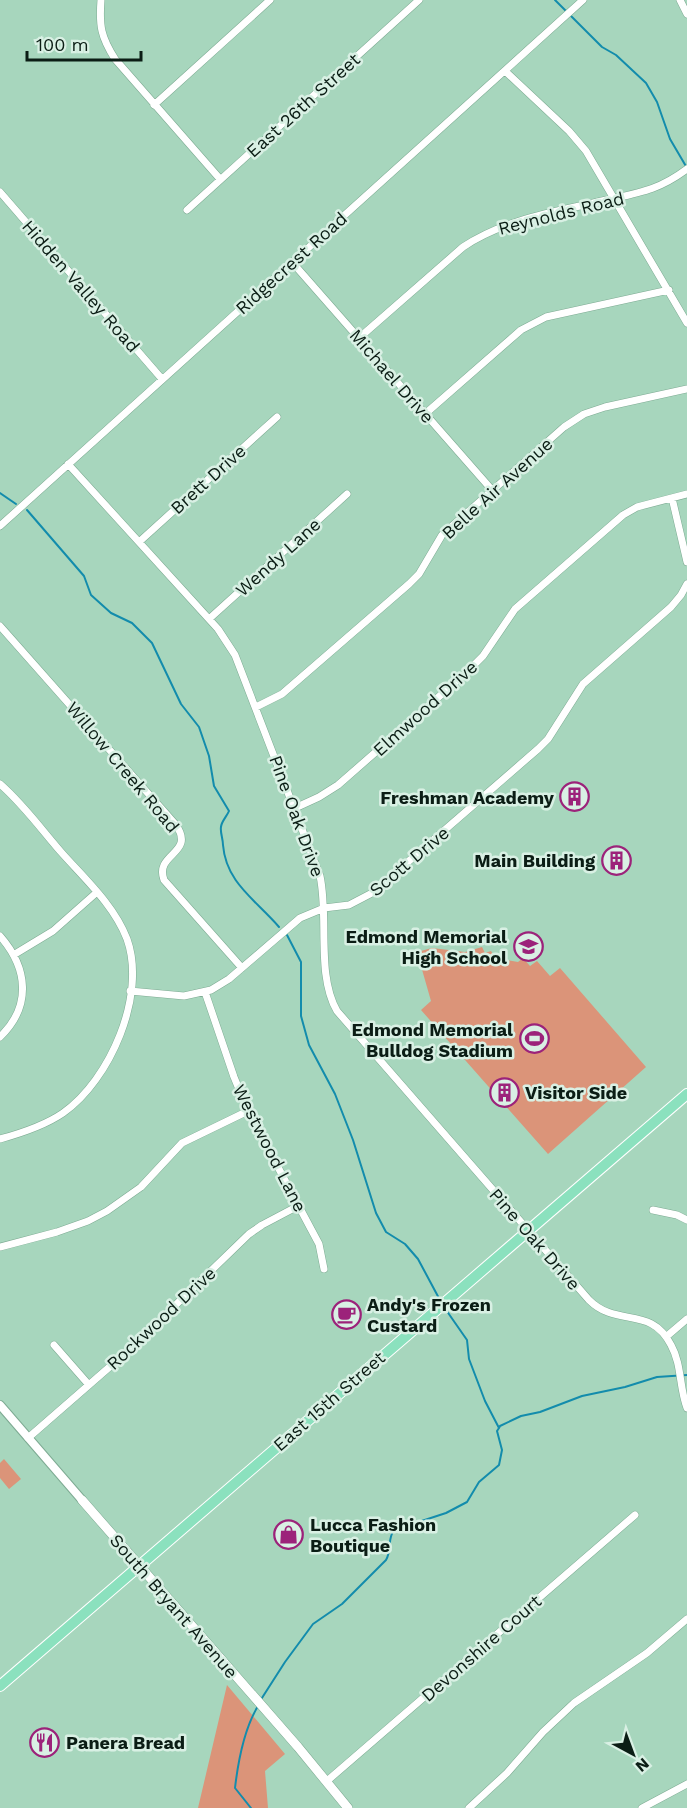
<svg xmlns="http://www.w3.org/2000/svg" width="687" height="1808" viewBox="0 0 687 1808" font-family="'Work Sans',sans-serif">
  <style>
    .green { fill: #db9479 }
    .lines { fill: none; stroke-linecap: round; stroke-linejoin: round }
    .stream { stroke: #138cac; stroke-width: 2 }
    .minor-casing { stroke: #7eab93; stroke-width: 8 }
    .tertiary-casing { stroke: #7eab93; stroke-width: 10 }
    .secondary-casing { stroke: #7eab93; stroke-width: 10 }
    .primary-casing { stroke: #fff; stroke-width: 12 }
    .minor { stroke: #fff; stroke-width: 7 }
    .tertiary { stroke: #fff; stroke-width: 8 }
    .secondary { stroke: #fff; stroke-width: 9 }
    .primary { stroke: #8be1be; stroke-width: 10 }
    .labels { text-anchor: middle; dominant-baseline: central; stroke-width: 5; stroke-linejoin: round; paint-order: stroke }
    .street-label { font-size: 18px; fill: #0b1d15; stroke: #d9f0e4 }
    .poi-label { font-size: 18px; font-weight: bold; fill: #0b1d15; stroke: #d9f0e4; text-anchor: end }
  </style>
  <rect width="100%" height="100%" fill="#a7d6bd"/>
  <!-- green -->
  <path class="green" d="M 482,947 L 485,953 L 491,951 L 495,958 L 518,962 L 523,958 L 530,966 L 537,961 L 550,976 L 560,968 L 646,1067 L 548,1154 L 421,1010 L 431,1001 L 417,952 L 432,948 L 465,952 Z
    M 4,1459 L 21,1479 L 9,1489 L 0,1478 L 0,1463 Z
    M 227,1685 L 285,1754 L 265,1771 L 268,1808 L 198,1808 Z"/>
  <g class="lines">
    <!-- stream -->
    <path class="stream" d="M 555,0 L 602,47 L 616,55 L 646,83 L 657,102 L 670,139 L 687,168
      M 0,493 L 16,504
      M 27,510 L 84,576 L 91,595 L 111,613 L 132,623 L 152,643 L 181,704 L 199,727 L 209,756 L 214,786 L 229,811 C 227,816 221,822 221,827 C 220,832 223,839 223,845 C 226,883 256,900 279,927
      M 287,935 L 301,962 L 301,1016 L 309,1045 L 335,1094 L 353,1140 L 376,1213 L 386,1232 L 405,1244 L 418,1259 L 441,1302
      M 499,1428 L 500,1426 L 521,1416 L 540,1412 L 582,1396 L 625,1387 L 657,1377 L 687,1375
      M 260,1701 L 285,1662 L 313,1624 L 342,1604 L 386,1560 C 392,1550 387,1539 394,1530 L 446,1513 L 467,1502 L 479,1482 L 499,1465 L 502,1450 L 497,1431 L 499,1428 L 485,1401 L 469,1359 L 467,1340 L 444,1307
      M 251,1808 L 235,1788 C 238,1762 244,1729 258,1706"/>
    <defs>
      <path id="minor" d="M 101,0 C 99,26 101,37 115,59 L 220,179
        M 680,0 L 687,14
        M 505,71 L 569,131 L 586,151 L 687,323
        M 154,105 L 270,0
        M 0,192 L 162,379
        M 187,210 L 419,0
        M 292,262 L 492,490
        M 359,338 L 463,247 C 506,218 561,211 611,199 C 643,192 660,189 687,169
        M 425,414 L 521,330 L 546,317 L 669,290
        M 68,464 L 218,629 L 235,655 L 320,876 C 329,917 316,975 337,1011 L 589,1300 C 617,1328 651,1305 671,1345 C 682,1365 679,1387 687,1408
        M 672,498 L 687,562
        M 0,526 L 583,0
        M 139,542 L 277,417
        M 209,619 L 347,494
        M 0,626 L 176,825 C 196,854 154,853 164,880 L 242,968
        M 256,707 L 282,694 L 409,584 L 419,574 L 442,535 L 564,427 L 584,414 L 605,407 L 687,389
        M 0,784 C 23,804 41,829 61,852 C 84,878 114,905 127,939 C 147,995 110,1080 63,1113 C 44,1126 22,1133 0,1139
        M 295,808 L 319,797 L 338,785 L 466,673 L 483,656 L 515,609 L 623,515 L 637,507 L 687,494
        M 0,936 C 28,968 32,1006 0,1037
        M 15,954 L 53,931 L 96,893
        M 130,991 L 184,996 L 211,990 L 229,979 L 300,918 L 324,908 L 349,905 L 372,893 L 538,749 L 548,739 L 583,684 L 671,607 L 681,595 L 687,584
        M 205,992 L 234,1077 L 248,1111 L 319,1244 L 324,1269
        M 653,1210 L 677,1215 L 687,1220
        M 0,1247 L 57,1232 L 88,1221 L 107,1211 L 141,1187 L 182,1143 L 248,1111
        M 667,1336 L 687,1319
        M 54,1345 L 89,1385
        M 28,1438 L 129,1350 L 249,1234 L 262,1225 L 298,1206
        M 327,1781 L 635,1515
        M 469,1808 L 507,1773 L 543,1732 L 574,1703 L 647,1653 L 687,1619
        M 642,1808 L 687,1784"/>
      <path id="tertiary" d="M 0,1405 L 82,1500"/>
      <path id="secondary" d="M 82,1500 L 298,1747 L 348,1808"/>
      <path id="primary" d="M 0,1686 L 687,1094"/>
    </defs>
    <!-- minor casing -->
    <use href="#minor" class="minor-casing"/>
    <!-- tertiary casing -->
    <use href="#tertiary" class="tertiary-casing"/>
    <!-- secondary casing -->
    <use href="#secondary" class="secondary-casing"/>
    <!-- primary casing -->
    <use href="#primary" class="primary-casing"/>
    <!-- minor -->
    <use href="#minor" class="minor"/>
    <!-- tertiary -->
    <use href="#tertiary" class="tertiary"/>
    <!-- secondary -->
    <use href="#secondary" class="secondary"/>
    <!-- primary -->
    <use href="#primary" class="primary"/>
  </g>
  <!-- icons -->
  <defs>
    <symbol id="building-ring" viewBox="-11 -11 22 22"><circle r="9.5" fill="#d9f0e4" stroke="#9c227a" stroke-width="1.5"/><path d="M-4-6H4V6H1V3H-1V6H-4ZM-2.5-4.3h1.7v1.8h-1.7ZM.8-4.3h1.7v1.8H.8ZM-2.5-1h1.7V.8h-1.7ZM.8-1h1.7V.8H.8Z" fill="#9c227a"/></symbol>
    <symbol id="school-ring" viewBox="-11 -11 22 22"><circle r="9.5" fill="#d9f0e4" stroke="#9c227a" stroke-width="1.5"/><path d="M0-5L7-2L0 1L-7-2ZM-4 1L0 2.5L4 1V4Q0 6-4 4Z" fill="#9c227a"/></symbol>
    <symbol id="stadium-ring" viewBox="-11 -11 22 22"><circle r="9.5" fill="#d9f0e4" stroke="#9c227a" stroke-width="1.5"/><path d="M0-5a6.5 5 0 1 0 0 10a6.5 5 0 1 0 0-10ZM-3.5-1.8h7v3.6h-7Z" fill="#9c227a"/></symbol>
    <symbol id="cafe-ring" viewBox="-11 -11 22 22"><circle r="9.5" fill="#d9f0e4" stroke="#9c227a" stroke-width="1.5"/><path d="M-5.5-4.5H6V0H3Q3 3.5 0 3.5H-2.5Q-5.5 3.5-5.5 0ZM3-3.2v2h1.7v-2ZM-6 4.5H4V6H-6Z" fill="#9c227a"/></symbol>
    <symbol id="shop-ring" viewBox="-11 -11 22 22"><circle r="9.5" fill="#d9f0e4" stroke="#9c227a" stroke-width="1.5"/><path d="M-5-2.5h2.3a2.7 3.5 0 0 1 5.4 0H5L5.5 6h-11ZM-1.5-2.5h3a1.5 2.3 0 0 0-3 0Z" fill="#9c227a"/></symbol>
    <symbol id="restaurant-ring" viewBox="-11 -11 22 22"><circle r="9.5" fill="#d9f0e4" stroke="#9c227a" stroke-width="1.5"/><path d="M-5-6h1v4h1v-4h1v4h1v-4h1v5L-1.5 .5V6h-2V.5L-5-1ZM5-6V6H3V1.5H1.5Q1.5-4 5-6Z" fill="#9c227a"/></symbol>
  </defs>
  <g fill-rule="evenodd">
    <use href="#building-ring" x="558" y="780" width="33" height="33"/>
    <use href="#building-ring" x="600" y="844" width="33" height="33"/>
    <use href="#school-ring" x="512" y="930" width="33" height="33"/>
    <use href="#stadium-ring" x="518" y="1022" width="33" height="33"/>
    <use href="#building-ring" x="488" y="1076" width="33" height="33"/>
    <use href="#cafe-ring" x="330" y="1298" width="33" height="33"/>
    <use href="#shop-ring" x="272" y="1518" width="33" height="33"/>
    <use href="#restaurant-ring" x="28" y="1726" width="33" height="33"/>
  </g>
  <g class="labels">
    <!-- street labels -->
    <g class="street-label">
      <text transform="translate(303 105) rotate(-42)">East 26th Street</text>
      <text transform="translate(561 213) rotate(-14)">Reynolds Road</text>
      <text transform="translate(291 263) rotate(-42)">Ridgecrest Road</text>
      <text transform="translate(81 286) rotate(49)">Hidden Valley Road</text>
      <text transform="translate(392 376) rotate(49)">Michael Drive</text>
      <text transform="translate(208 479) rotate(-42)">Brett Drive</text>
      <text transform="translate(497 488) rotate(-42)">Belle Air Avenue</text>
      <text transform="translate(278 557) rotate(-42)">Wendy Lane</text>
      <text transform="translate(425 708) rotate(-42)">Elmwood Drive</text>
      <text transform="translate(123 767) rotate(50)">Willow Creek Road</text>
      <text transform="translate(297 816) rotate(70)">Pine Oak Drive</text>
      <text transform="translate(409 861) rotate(-40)">Scott Drive</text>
      <text transform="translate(270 1148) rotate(63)">Westwood Lane</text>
      <text transform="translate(535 1239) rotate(49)">Pine Oak Drive</text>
      <text transform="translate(161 1318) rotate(-43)">Rockwood Drive</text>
      <text transform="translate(329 1401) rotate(-41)">East 15th Street</text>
      <text transform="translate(174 1606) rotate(49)">South Bryant Avenue</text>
      <text transform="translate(481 1648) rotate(-41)">Devonshire Court</text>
    </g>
    <!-- poi labels -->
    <g class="poi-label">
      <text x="554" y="797">Freshman Academy</text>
      <text x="595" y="860">Main Building</text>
      <text x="507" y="936">Edmond Memorial<tspan x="507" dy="21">High School</tspan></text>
      <text x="513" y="1029">Edmond Memorial<tspan x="513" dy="21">Bulldog Stadium</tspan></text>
      <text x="525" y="1092" text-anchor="start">Visitor Side</text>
      <text x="367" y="1304" text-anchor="start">Andy's Frozen<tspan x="367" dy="21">Custard</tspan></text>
      <text x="310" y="1524" text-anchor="start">Lucca Fashion<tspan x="310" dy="21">Boutique</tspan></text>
      <text x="66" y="1742" text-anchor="start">Panera Bread</text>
    </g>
  </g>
  <!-- north arrow -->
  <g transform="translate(633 1754) rotate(139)" stroke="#d9f0e4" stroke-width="4.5" paint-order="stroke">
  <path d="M0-4.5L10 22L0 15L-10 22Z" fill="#0b1d15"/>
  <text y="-9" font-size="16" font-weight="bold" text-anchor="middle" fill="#0b1d15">N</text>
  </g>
  <!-- scale -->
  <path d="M27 51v9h114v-9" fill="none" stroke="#0b1d15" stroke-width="3"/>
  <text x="36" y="51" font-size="18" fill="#0b1d15" stroke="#d9f0e4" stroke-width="4.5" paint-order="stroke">100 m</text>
</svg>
